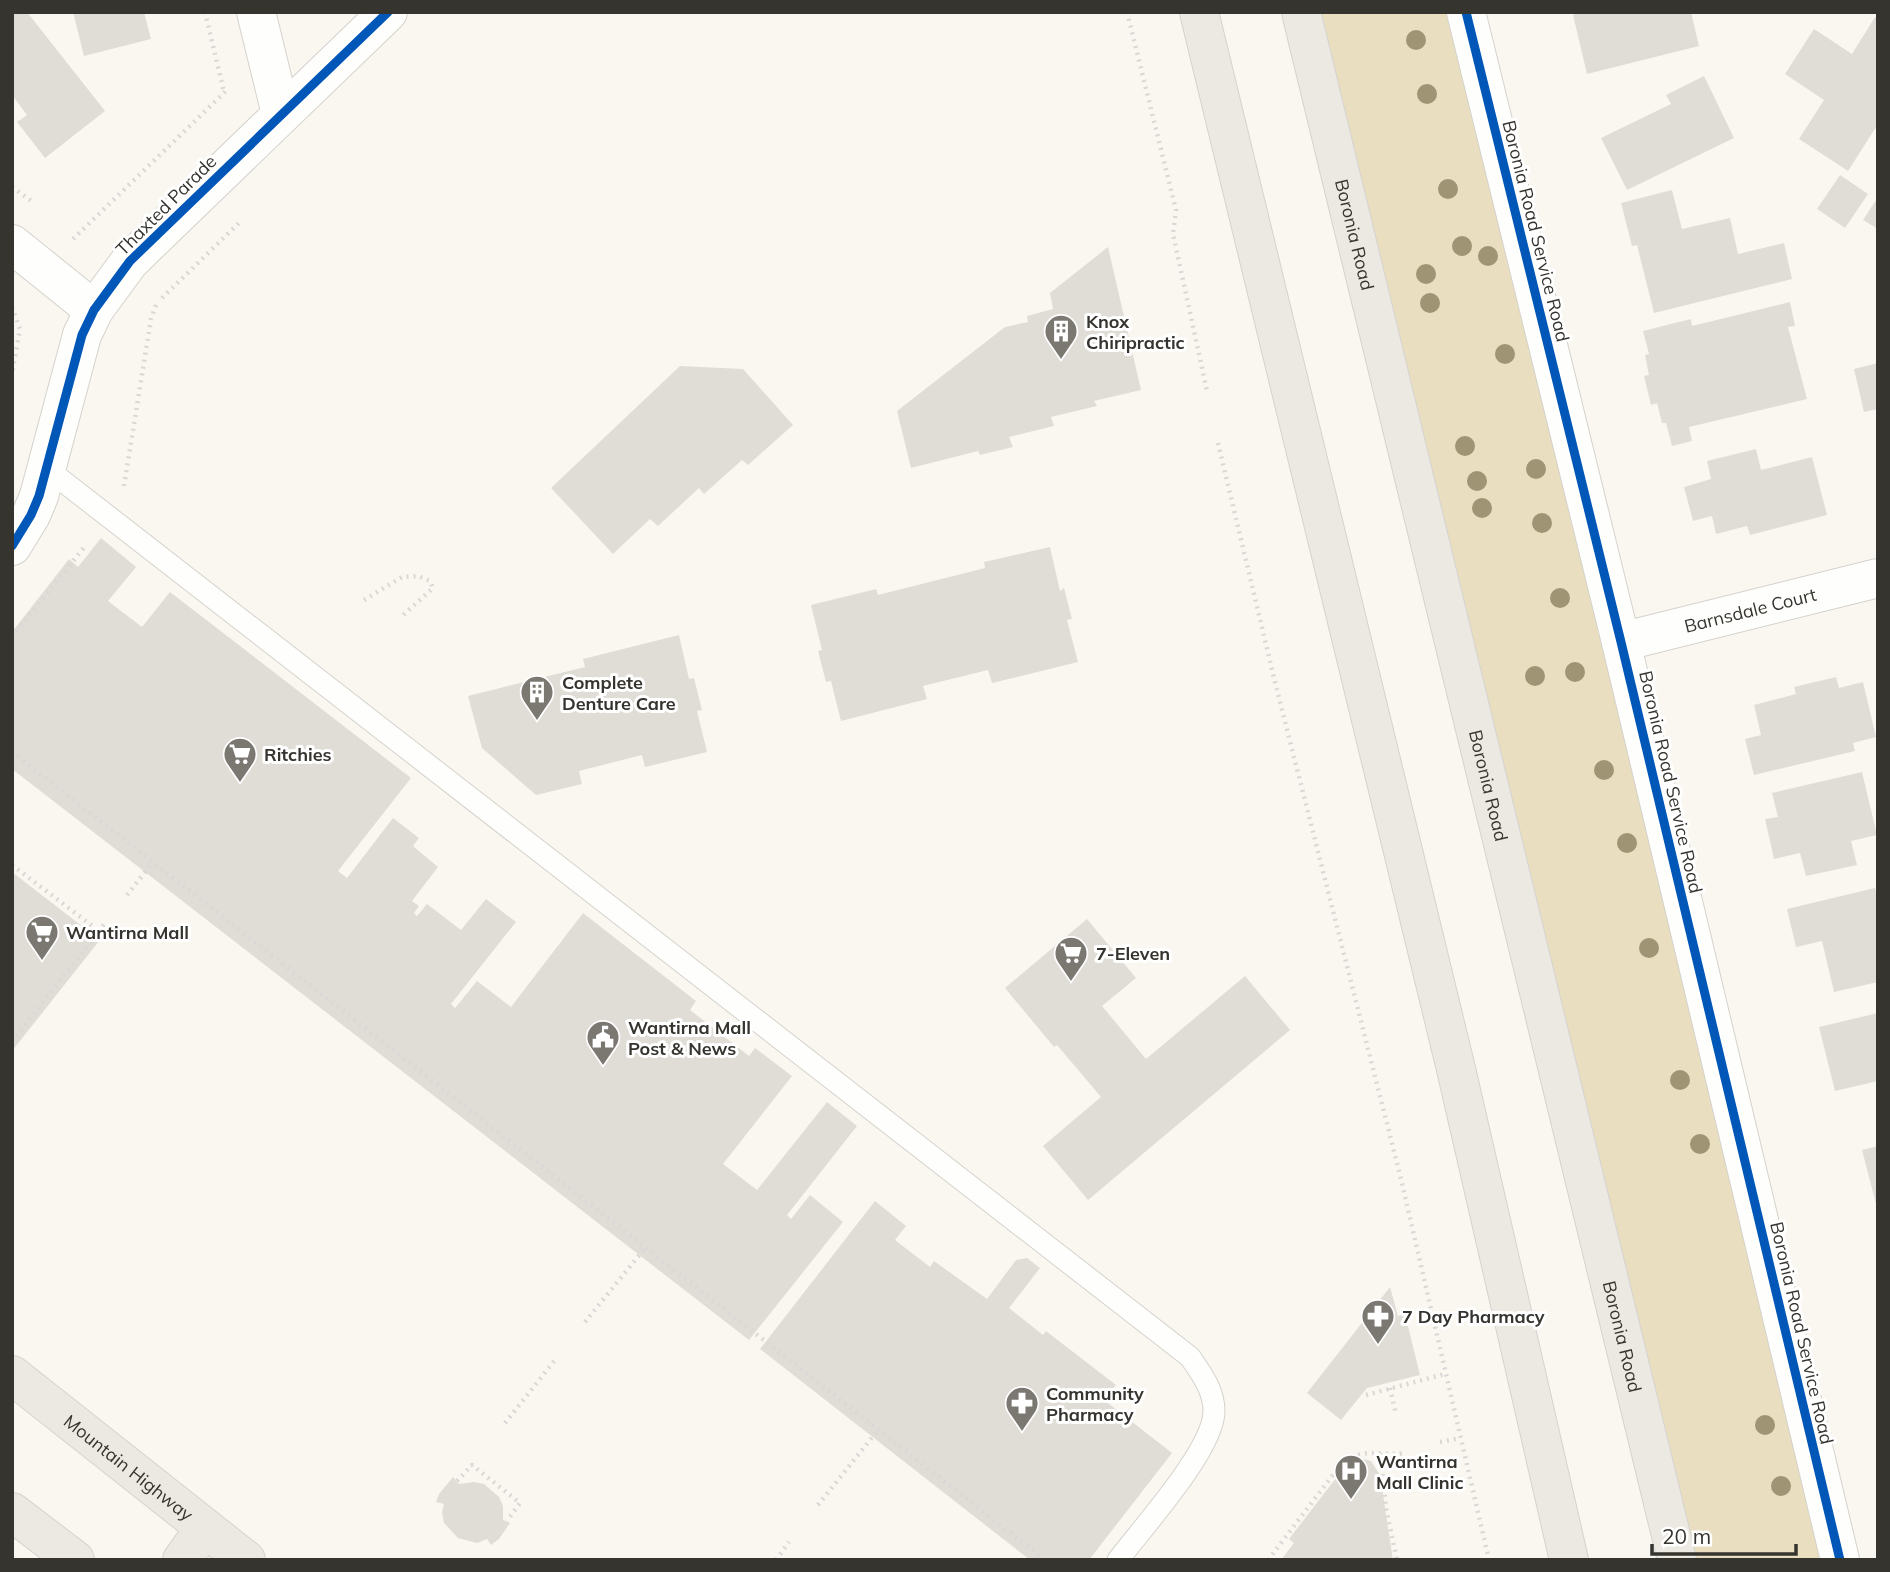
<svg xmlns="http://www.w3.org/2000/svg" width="1890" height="1572" viewBox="0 0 1890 1572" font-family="Mulish,sans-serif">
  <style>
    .green { fill: #eadec1 }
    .building { fill: #e0ddd7 }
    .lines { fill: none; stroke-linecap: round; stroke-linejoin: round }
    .lane-casing { stroke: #d4d2cb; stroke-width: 23 }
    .street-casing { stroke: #d4d2cb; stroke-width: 40 }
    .primary-casing { stroke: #d5d3d0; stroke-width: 40 }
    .path { stroke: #d9d8d6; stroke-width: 4.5; stroke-dasharray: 2 5; stroke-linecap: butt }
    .lane { stroke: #fefefd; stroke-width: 21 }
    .street { stroke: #fefefd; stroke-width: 38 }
    .primary { stroke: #ece9e2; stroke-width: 38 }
    .cycleway-casing { stroke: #fff; stroke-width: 13 }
    .cycleway { stroke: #0057b8; stroke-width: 9 }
    .tree { fill: #9f9474 }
    .labels { text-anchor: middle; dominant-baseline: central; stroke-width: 6; stroke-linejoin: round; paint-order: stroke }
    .street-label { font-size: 18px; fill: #36342e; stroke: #fff }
    .poi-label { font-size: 18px; font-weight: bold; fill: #36342e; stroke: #fff; text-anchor: start }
  </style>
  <rect width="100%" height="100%" fill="#faf7f0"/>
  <!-- green -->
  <path class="green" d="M 1301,12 L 1466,12 L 1840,1560 L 1677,1560 Z"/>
  <!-- building -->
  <path class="building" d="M 12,12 L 27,12 L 105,111 L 45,158 L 17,122 L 27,115 L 12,95 Z
    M 73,12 L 144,12 L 151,39 L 84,56 Z
    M 1579,12 L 1691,12 L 1699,46 L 1587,74 L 1573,15 Z
    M 1875,17 L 1878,19 L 1878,124 L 1848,171 L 1799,139 L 1824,100 L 1785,74 L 1814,29 L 1852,54 Z
    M 1704,76 L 1734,138 L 1627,190 L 1601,138 L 1671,104 L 1666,95 Z
    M 1840,175 L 1868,194 L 1845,228 L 1817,209 Z
    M 1672,190 L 1682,229 L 1730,218 L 1738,254 L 1784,243 L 1792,279 L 1654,313 L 1637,245 L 1632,246 L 1621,203 Z
    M 1878,197 L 1878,229 L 1863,220 Z
    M 1108,247 L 1141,390 L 1094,401 L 1097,406 L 1051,417 L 1054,426 L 1009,437 L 1013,447 L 980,455 L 978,451 L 911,468 L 897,411 L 1005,327 L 1028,322 L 1027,316 L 1053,309 L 1050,293 Z
    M 1790,302 L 1795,326 L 1788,327 L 1807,399 L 1689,427 L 1692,441 L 1672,446 L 1666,423 L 1662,423 L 1657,403 L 1651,405 L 1644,376 L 1649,375 L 1645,355 L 1649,354 L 1643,331 L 1691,319 L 1692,326 Z
    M 1878,363 L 1878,409 L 1864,412 L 1854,369 Z
    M 680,366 L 743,369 L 793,425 L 748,465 L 742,460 L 704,494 L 699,488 L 658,526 L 650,519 L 613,554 L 551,488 Z
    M 1756,449 L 1761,470 L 1812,457 L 1827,515 L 1750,535 L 1747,526 L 1716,534 L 1712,516 L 1693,521 L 1684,487 L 1711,479 L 1707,461 Z
    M 101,538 L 136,567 L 108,601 L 142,627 L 170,592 L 411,778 L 338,871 L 347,878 L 393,818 L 419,838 L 413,846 L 438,867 L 412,901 L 419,906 L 414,913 L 417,916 L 427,904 L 461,930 L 486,899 L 516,922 L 451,1004 L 455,1008 L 477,981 L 511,1007 L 583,913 L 696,1001 L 690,1010 L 749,1056 L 755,1048 L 792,1076 L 723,1164 L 757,1190 L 827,1102 L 857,1126 L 787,1215 L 791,1219 L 810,1195 L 843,1222 L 749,1340 L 12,769 L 12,632 L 69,559 L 78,567 Z
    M 1050,547 L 1060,591 L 1064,588 L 1072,619 L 1067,620 L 1078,662 L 992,683 L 988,670 L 923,686 L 927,699 L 841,721 L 831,681 L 826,682 L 818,651 L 822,650 L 811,605 L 876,589 L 878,595 L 985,568 L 984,562 Z
    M 679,635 L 689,679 L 694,678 L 702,710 L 697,711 L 707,752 L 645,767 L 642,755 L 579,771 L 582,784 L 536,795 L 482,748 L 468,696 L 585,667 L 583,659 Z
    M 1836,677 L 1839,688 L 1863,682 L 1876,737 L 1853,743 L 1855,751 L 1754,775 L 1745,739 L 1761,735 L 1754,705 L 1796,694 L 1794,687 Z
    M 1862,772 L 1877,835 L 1851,841 L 1857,865 L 1806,876 L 1800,853 L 1774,859 L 1765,819 L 1778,817 L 1772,793 Z
    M 12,872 L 100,940 L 12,1051 Z
    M 1875,888 L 1878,900 L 1878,982 L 1834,992 L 1822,941 L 1796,947 L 1787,909 Z
    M 1087,919 L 1136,978 L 1102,1006 L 1146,1059 L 1245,976 L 1290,1030 L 1088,1200 L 1043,1146 L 1101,1097 L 1057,1045 L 1054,1047 L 1005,988 Z
    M 1878,1013 L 1878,1081 L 1835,1091 L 1819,1027 Z
    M 1878,1146 L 1878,1208 L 1877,1208 L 1862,1150 Z
    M 875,1201 L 906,1226 L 895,1240 L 930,1267 L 934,1261 L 987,1299 L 1016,1260 L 1027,1258 L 1040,1268 L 1009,1308 L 1043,1335 L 1046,1331 L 1116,1385 L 1104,1400 L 1172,1453 L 1089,1560 L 1030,1560 L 760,1349 Z
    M 1390,1287 L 1398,1316 L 1405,1314 L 1420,1375 L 1367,1388 L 1341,1420 L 1307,1393 Z
    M 1359,1458 L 1371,1461 L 1380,1475 L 1393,1560 L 1281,1560 L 1294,1543 L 1289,1539 L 1346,1465 L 1354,1459 Z
    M 453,1477 L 459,1484 L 474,1482 L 484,1484 L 499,1497 L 503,1506 L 503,1520 L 510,1523 L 499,1539 L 491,1545 L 487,1539 L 477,1543 L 458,1538 L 444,1523 L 442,1512 L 444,1504 L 436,1502 L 439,1494 Z"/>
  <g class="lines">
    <defs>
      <path id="lane" d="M 46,468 L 1190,1357 C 1201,1373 1214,1390 1214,1411 C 1214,1449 1143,1527 1118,1560"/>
      <g id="street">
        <path d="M 256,12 L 281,114"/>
        <path d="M 1466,12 L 1621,642 L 1840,1560"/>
        <path d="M 12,244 L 94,310"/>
        <path d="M 12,546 L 31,515 L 39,496 L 82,335 L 94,310 L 130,261 L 388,12"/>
        <path id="s1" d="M 1621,642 L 1878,578"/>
      </g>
      <g id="primary">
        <path d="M 1199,12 L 1456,1069 L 1569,1560"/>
        <path id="s2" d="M 1301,12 L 1677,1560"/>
        <path id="s3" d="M 12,1375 L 246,1560"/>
        <path d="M 12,1512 L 75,1560"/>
        <path d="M 182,1560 L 205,1528"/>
      </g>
    </defs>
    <!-- lane casing -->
    <use href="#lane" class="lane-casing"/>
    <!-- street casing -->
    <use href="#street" class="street-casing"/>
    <!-- primary casing -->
    <use href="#primary" class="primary-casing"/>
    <!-- path -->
    <path class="path" d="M 205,12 L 224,92
      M 1127,12 L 1176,210 L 1173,234 L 1207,391
      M 309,13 L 310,12
      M 12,187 L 34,203
      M 73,239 L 228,89
      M 162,298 L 239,223
      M 12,307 L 20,329 L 12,374
      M 1218,443 L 1275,682 L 1401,1179 L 1489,1560
      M 124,486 L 151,319 L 156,305
      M 364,600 L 402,577 L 418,576 L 430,581 L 433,588 L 401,617
      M 12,637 L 86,545
      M 12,752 L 1045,1560
      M 12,865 L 99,931
      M 127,895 L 153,862
      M 12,1042 L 106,922
      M 585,1322 L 645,1248
      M 1390,1388 L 1396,1414
      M 1366,1395 L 1445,1374
      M 505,1423 L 555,1360
      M 1440,1442 L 1460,1438
      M 1380,1453 L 1386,1508 L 1397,1560
      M 457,1481 L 472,1465 L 520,1503 L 507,1521
      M 818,1505 L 878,1430
      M 776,1560 L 789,1542
      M 1268,1560 L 1342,1463 C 1366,1446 1380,1457 1406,1453"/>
    <!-- lane -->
    <use href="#lane" class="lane"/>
    <!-- street -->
    <use href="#street" class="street"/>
    <!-- primary -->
    <use href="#primary" class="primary"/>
    <defs>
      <path id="cycleway" d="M 1466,12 L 1621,642 L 1840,1560
        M 12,546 L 31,515 L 39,496 L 82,335 L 94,310 L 130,261 L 388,12"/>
    </defs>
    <!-- cycleway casing -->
    <use href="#cycleway" class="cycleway-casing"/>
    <!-- cycleway -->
    <use href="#cycleway" class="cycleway"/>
  </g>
  <!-- trees -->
  <g class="tree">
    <circle cx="1416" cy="40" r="10"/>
    <circle cx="1427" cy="94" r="10"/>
    <circle cx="1448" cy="189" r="10"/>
    <circle cx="1462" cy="246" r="10"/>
    <circle cx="1488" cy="256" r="10"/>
    <circle cx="1426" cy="274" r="10"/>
    <circle cx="1430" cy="303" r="10"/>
    <circle cx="1505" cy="354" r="10"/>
    <circle cx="1465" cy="446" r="10"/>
    <circle cx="1536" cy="469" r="10"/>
    <circle cx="1477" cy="481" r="10"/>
    <circle cx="1482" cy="508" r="10"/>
    <circle cx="1542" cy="523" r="10"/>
    <circle cx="1560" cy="598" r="10"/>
    <circle cx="1575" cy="672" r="10"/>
    <circle cx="1535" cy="676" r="10"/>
    <circle cx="1604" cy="770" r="10"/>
    <circle cx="1627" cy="843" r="10"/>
    <circle cx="1649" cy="948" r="10"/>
    <circle cx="1680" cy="1080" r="10"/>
    <circle cx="1700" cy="1144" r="10"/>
    <circle cx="1765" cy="1425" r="10"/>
    <circle cx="1781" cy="1486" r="10"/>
  </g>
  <!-- icons -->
  <defs>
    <symbol id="building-pin" viewBox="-11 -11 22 30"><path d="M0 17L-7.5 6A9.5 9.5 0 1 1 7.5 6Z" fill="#7b7872" stroke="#fff"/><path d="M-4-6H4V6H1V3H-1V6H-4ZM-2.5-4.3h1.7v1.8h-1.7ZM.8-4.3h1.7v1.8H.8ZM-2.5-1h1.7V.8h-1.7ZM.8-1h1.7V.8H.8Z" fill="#fff"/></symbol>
    <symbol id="supermarket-pin" viewBox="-11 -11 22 30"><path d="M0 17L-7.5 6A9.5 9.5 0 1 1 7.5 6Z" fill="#7b7872" stroke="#fff"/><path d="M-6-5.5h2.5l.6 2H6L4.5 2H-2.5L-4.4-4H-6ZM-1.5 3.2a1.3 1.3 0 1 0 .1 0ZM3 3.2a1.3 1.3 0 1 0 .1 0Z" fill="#fff"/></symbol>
    <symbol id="civic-pin" viewBox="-11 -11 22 30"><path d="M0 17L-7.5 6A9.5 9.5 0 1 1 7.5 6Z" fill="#7b7872" stroke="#fff"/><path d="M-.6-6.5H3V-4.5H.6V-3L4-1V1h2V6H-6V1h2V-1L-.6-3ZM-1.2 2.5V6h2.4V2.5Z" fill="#fff"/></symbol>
    <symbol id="pharmacy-pin" viewBox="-11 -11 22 30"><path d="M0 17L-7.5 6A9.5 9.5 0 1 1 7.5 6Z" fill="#7b7872" stroke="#fff"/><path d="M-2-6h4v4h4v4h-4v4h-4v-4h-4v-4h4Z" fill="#fff"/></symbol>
    <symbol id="hospital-pin" viewBox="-11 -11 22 30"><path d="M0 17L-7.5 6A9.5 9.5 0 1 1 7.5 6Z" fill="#7b7872" stroke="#fff"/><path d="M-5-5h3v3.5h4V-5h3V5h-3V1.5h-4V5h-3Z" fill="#fff"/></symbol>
  </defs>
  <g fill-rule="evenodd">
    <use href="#building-pin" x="1042" y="312" width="38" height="52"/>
    <use href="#building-pin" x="518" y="673" width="38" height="52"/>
    <use href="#supermarket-pin" x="221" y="735" width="38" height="52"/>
    <use href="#supermarket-pin" x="23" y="913" width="38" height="52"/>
    <use href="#supermarket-pin" x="1052" y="934" width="38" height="52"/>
    <use href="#civic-pin" x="584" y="1018" width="38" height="52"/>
    <use href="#pharmacy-pin" x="1359" y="1297" width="38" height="52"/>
    <use href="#pharmacy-pin" x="1003" y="1384" width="38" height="52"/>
    <use href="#hospital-pin" x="1332" y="1452" width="38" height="52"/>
  </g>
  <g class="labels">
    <!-- street labels -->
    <g class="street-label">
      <text transform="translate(166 205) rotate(-45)">Thaxted Parade</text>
      <text transform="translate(1536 231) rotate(76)">Boronia Road Service Road</text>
      <text stroke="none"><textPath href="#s2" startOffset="229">Boronia Road</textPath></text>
      <text stroke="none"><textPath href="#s1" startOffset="133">Barnsdale Court</textPath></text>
      <text transform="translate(1671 782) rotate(77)">Boronia Road Service Road</text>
      <text stroke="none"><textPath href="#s2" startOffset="796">Boronia Road</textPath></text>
      <text transform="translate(1802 1333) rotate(77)">Boronia Road Service Road</text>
      <text stroke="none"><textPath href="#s2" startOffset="1363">Boronia Road</textPath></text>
      <text stroke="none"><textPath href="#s3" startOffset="149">Mountain Highway</textPath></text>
    </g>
    <!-- poi labels -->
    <g class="poi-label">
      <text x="1086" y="321">Knox<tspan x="1086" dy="21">Chiripractic</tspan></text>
      <text x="562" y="682">Complete<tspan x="562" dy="21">Denture Care</tspan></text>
      <text x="264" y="754">Ritchies</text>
      <text x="66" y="932">Wantirna Mall</text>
      <text x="1096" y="953">7-Eleven</text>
      <text x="628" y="1027">Wantirna Mall<tspan x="628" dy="21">Post &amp; News</tspan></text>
      <text x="1402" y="1316">7 Day Pharmacy</text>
      <text x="1046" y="1393">Community<tspan x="1046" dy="21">Pharmacy</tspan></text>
      <text x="1376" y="1461">Wantirna<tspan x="1376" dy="21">Mall Clinic</tspan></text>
    </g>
  </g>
  <!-- border -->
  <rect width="1890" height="1572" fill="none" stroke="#36342e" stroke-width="28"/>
  <!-- scale -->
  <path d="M1652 1544v10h144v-10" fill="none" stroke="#36342e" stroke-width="3.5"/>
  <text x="1662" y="1544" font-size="21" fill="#36342e" stroke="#ffffff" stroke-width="5" paint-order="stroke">20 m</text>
</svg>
